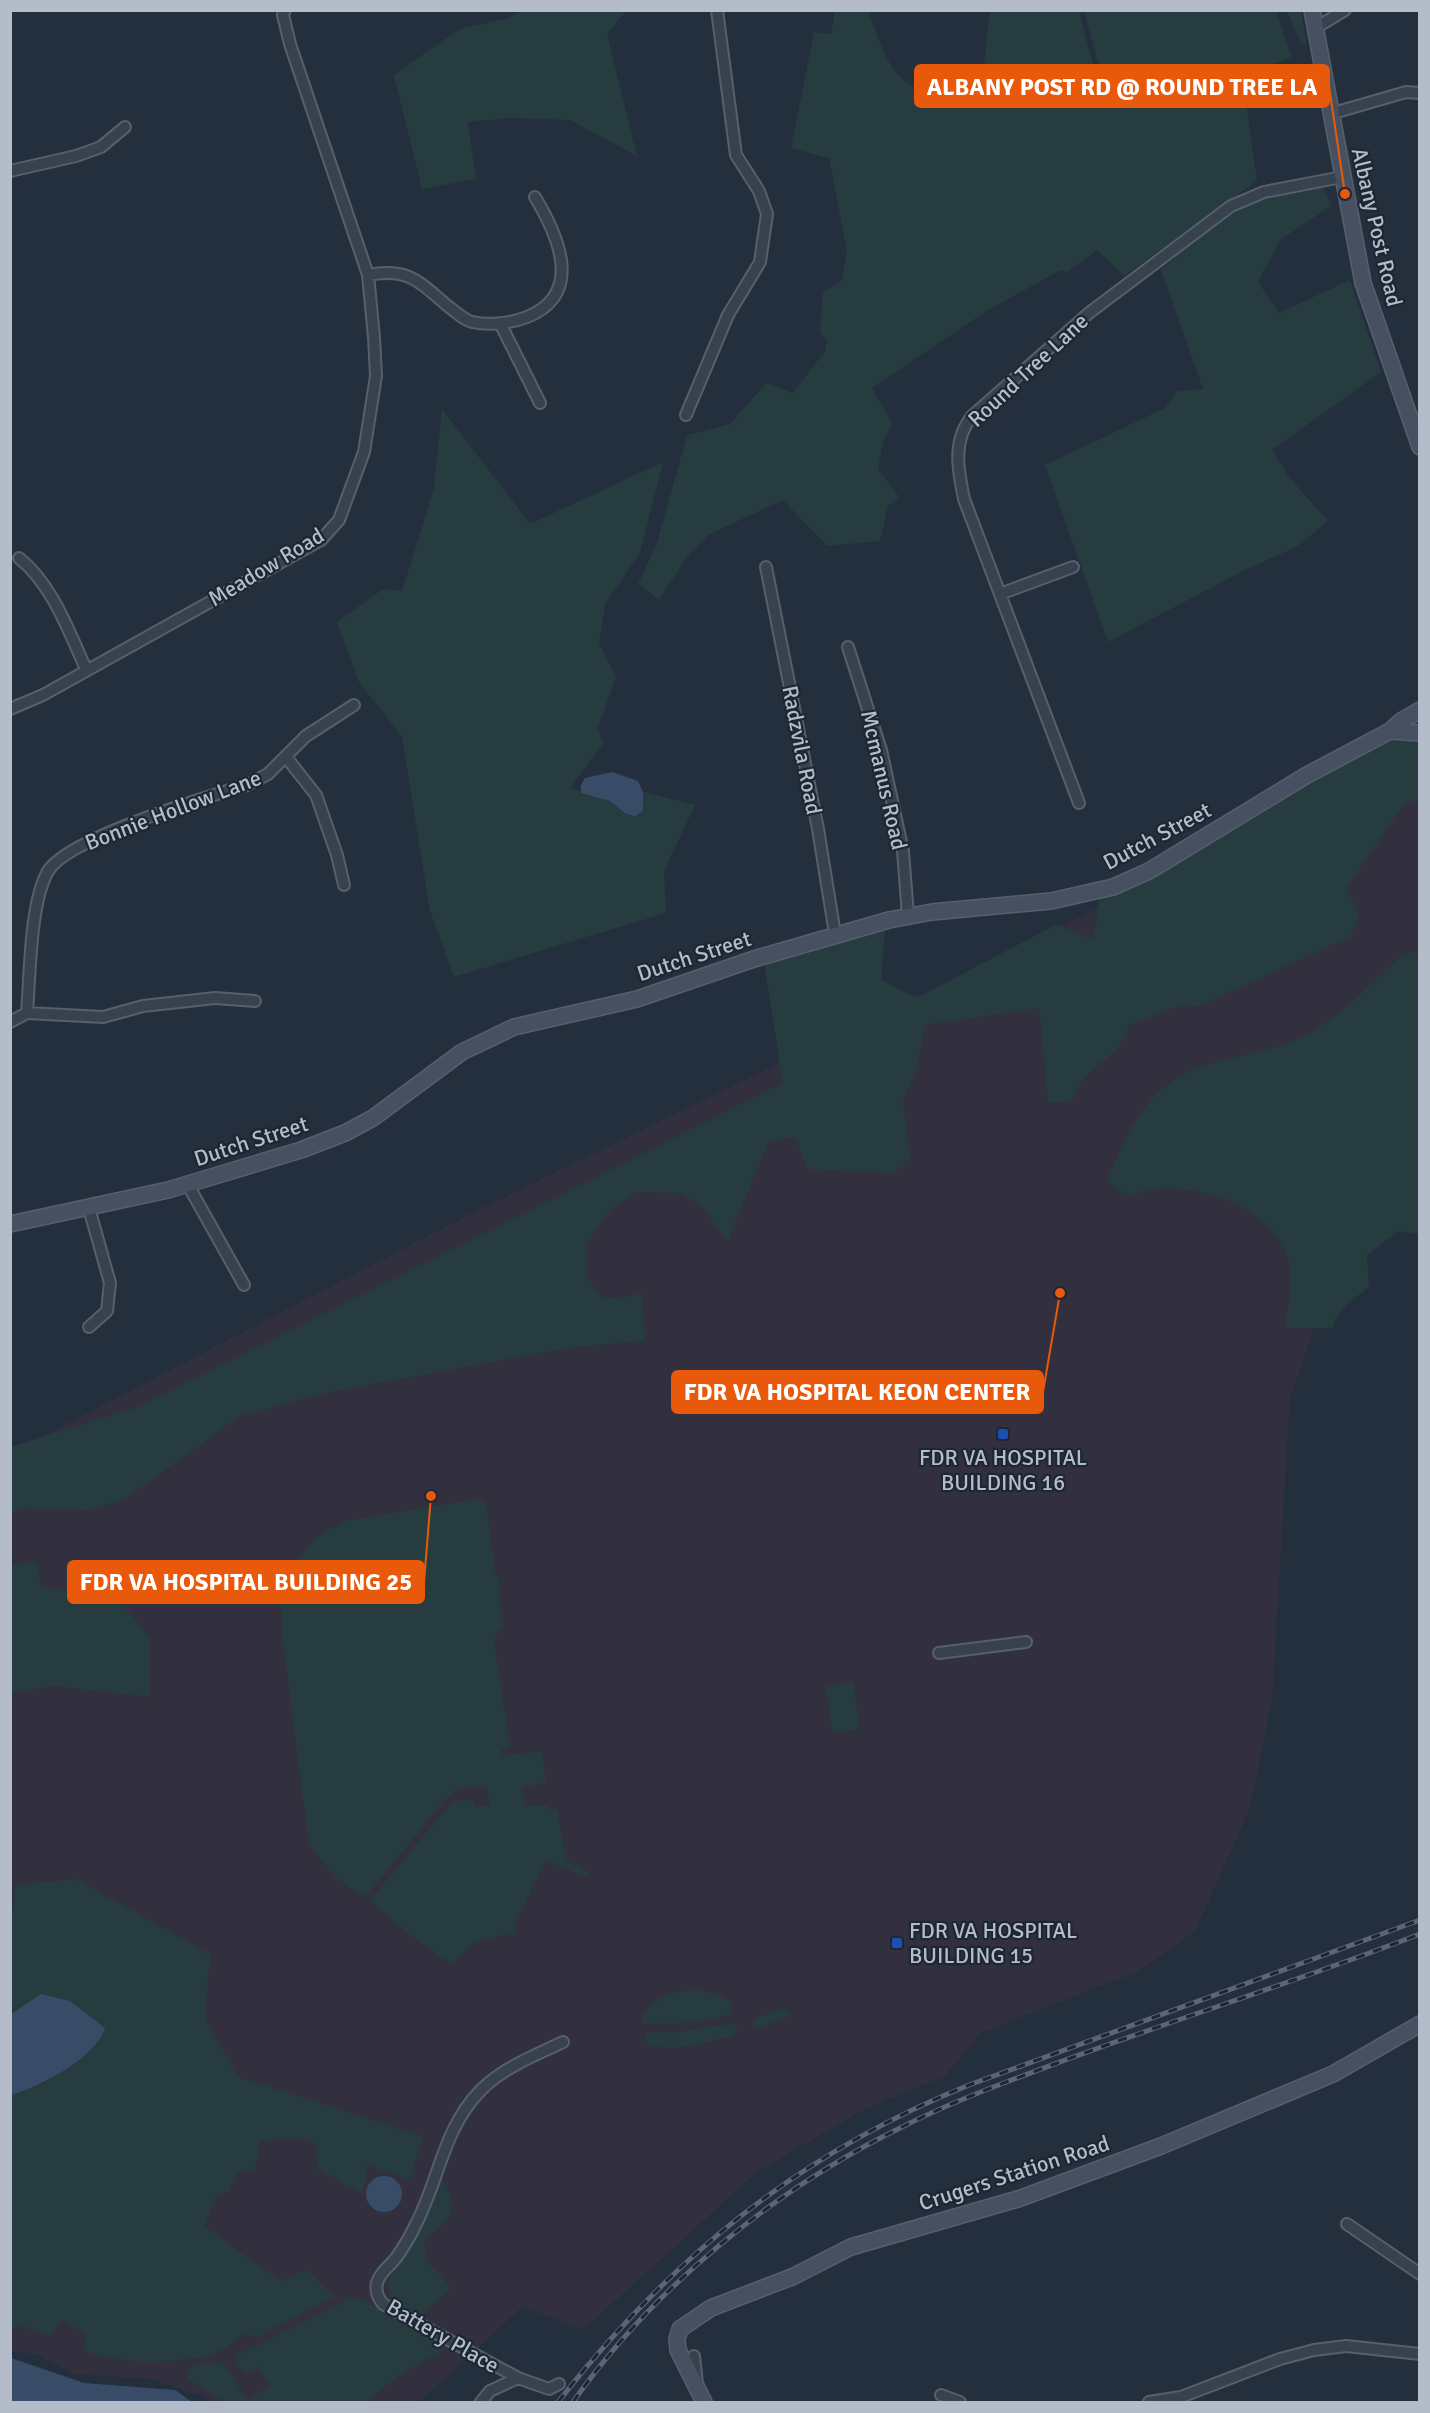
<svg xmlns="http://www.w3.org/2000/svg" width="1430" height="2413" viewBox="0 0 1430 2413" font-family="Signika,sans-serif">
  <style>
    .medical { fill: #32303f }
    .green { fill: #263c3f }
    .water { fill: #394c67 }
    .lines { fill: none; stroke-linecap: round; stroke-linejoin: round }
    .street-casing { stroke: #565f6c; stroke-width: 14 }
    .secondary-casing { stroke: #565f6c; stroke-width: 18 }
    .street { stroke: #38414e; stroke-width: 10 }
    .secondary { stroke: #465061; stroke-width: 15 }
    .rail-casing { stroke: #5a6575; stroke-width: 5 }
    .rail { stroke: #1d2633; stroke-width: 3; stroke-dasharray: 9; stroke-linecap: butt }
    .transit-dot { fill: #1a4fb4; stroke: #1d2633; stroke-width: 2 }
    .labels { text-anchor: middle; dominant-baseline: central; stroke-width: 4.5; stroke-linejoin: round; paint-order: stroke }
    .street-label { font-size: 22px; fill: #b4bcc9; stroke: #1d2633 }
    .poi-label { font-size: 22px; fill: #b4bcc9; stroke: #1d2633 }
    .leader { fill: none; stroke: #e8590c; stroke-width: 2 }
    .callout-dot { fill: #e8590c; stroke: #1d2633; stroke-width: 2 }
    .callout { fill: #e8590c; stroke: #e8590c; stroke-width: 2 }
    .callout-label { font-size: 24px; text-anchor: middle; font-weight: bold; fill: #fff }
  </style>
  <rect width="100%" height="100%" fill="#242f3e"/>
  <!-- medical -->
  <path class="medical" d="M 1419,718 L 1419,996 L 1341,1250 L 1290,1398 L 1272,1700 L 1249,1811 L 1195,1931 L 1139,1971 L 980,2033 L 945,2076 L 865,2109 L 757,2172 L 583,2330 L 523,2306 L 419,2402 L 212,2402 L 202,2396 L 151,2379 L 75,2374 L 36,2354 L 11,2351 L 11,1453 L 480,1209 L 1117,899 Z"/>
  <!-- green -->
  <path class="green" d="M 990,10 L 1079,11 L 1094,68 L 1099,80 L 1112,85 L 1229,85 L 1243,81 L 1257,181 L 1124,276 L 1097,250 L 1067,272 L 1061,270 L 988,310 L 872,388 L 893,424 L 883,442 L 878,469 L 899,497 L 888,506 L 880,541 L 827,546 L 783,500 L 710,534 L 689,554 L 659,600 L 638,584 L 657,543 L 687,435 L 730,424 L 766,383 L 793,393 L 825,351 L 827,341 L 820,332 L 823,292 L 842,280 L 847,251 L 829,158 L 791,148 L 814,32 L 831,34 L 835,11 L 868,11 C 884,49 890,92 941,92 C 954,92 969,85 982,81 Z
    M 523,11 L 626,11 L 607,34 L 637,156 L 570,120 L 511,118 L 468,122 L 476,179 L 422,189 L 394,75 L 459,29 L 505,19 Z
    M 1084,11 L 1276,11 L 1292,58 L 1219,80 L 1111,79 L 1100,69 Z
    M 1287,11 L 1301,11 L 1307,46 L 1301,43 Z
    M 1323,186 L 1331,206 L 1280,240 L 1258,282 L 1279,313 L 1350,280 L 1381,372 L 1272,450 L 1289,477 L 1328,521 L 1298,546 L 1243,571 L 1108,642 L 1045,465 L 1165,408 L 1177,391 L 1203,389 L 1161,270 L 1215,223 L 1260,198 Z
    M 442,409 L 530,524 L 663,462 L 640,553 L 605,604 L 599,644 L 616,677 L 598,728 L 603,744 L 570,788 L 610,801 L 626,814 L 643,811 L 643,792 L 695,805 L 664,871 L 666,913 L 454,977 L 430,911 L 402,737 L 359,682 L 337,622 L 383,589 L 402,591 L 434,489 Z
    M 1419,739 L 1419,800 L 1404,804 L 1346,890 C 1358,908 1362,917 1350,937 L 1197,1007 L 1183,1005 L 1129,1025 C 1123,1050 1108,1056 1090,1072 C 1081,1080 1077,1091 1072,1101 L 1048,1103 L 1039,1008 L 925,1025 L 917,1068 L 903,1100 L 910,1159 L 895,1173 L 807,1169 L 795,1137 L 769,1141 L 727,1242 L 703,1207 L 678,1193 L 637,1192 L 612,1208 L 588,1242 L 588,1279 L 603,1299 L 642,1294 L 645,1341 L 574,1347 L 334,1391 L 240,1416 L 124,1500 L 87,1510 L 25,1508 L 11,1512 L 11,1447 L 138,1407 L 783,1083 L 764,963 L 885,928 L 881,980 L 917,998 L 1055,925 L 1094,939 L 1099,898 L 1151,877 L 1365,750 L 1391,741 Z
    M 1415,951 L 1420,961 L 1419,1234 L 1398,1231 L 1367,1255 L 1369,1287 C 1355,1298 1336,1309 1333,1328 L 1285,1328 C 1287,1307 1295,1280 1288,1259 C 1271,1208 1210,1187 1160,1188 C 1150,1188 1139,1193 1129,1196 L 1107,1182 C 1126,1131 1150,1081 1206,1065 C 1242,1055 1279,1050 1311,1032 C 1343,1014 1372,982 1399,958 Z
    M 477,1499 L 486,1502 L 496,1577 L 499,1578 L 501,1621 L 506,1622 L 494,1639 L 510,1748 L 501,1749 L 502,1756 L 542,1751 L 546,1783 L 522,1787 L 525,1806 L 548,1805 L 548,1810 L 557,1809 L 566,1860 L 589,1872 L 587,1877 L 545,1860 L 515,1925 L 516,1934 C 488,1936 469,1941 452,1965 L 419,1942 L 370,1901 L 453,1801 L 474,1800 L 475,1807 L 490,1805 L 486,1786 L 460,1788 L 446,1798 L 366,1896 C 347,1892 314,1857 308,1838 L 281,1623 L 281,1605 L 293,1565 L 315,1538 L 345,1521 Z
    M 36,1562 L 41,1586 L 124,1606 L 150,1638 L 149,1697 L 55,1686 L 11,1692 L 11,1565 Z
    M 854,1682 L 859,1729 L 832,1732 L 826,1686 Z
    M 76,1879 L 210,1954 L 205,2018 L 238,2077 L 423,2136 L 410,2180 L 368,2165 L 363,2194 L 317,2169 L 316,2145 L 306,2139 L 260,2141 L 255,2171 L 236,2172 L 229,2191 L 216,2196 L 204,2226 L 281,2281 L 306,2270 L 335,2296 L 257,2337 L 244,2334 C 235,2341 224,2351 213,2354 C 182,2364 109,2365 82,2349 L 87,2335 L 62,2320 L 50,2336 L 24,2327 L 11,2327 L 11,2095 C 43,2086 80,2065 101,2039 L 41,1994 L 11,2014 L 10,1913 L 13,1911 L 15,1885 Z
    M 698,1990 C 711,1992 732,1995 733,2012 L 730,2015 L 690,2023 L 644,2024 L 642,2020 C 650,1996 675,1991 698,1990 Z
    M 784,2008 L 789,2012 L 789,2016 L 757,2029 L 752,2025 L 755,2018 Z
    M 729,2024 L 735,2024 L 738,2029 L 733,2036 C 711,2041 662,2056 644,2041 L 646,2033 L 679,2032 Z
    M 441,2177 C 461,2209 451,2220 424,2240 L 427,2260 L 451,2288 L 419,2318 L 396,2304 L 389,2294 L 388,2281 L 423,2222 Z
    M 352,2297 L 368,2302 L 443,2344 L 443,2351 L 398,2376 L 366,2402 L 225,2402 L 190,2381 L 187,2375 L 192,2366 L 203,2363 L 224,2364 L 247,2400 L 271,2385 L 258,2367 L 244,2374 L 236,2362 L 238,2355 Z"/>
  <!-- water -->
  <path class="water" d="M 612,772 L 638,781 L 643,792 L 643,811 L 635,816 L 626,814 L 610,801 L 581,793 L 581,785 L 585,778 Z
    M 41,1994 L 70,2001 L 105,2028 C 95,2059 41,2086 11,2095 L 11,2014 Z
    M366 2194a18 18 0 1 1 36 0a18 18 0 1 1-36 0Z
    M 11,2358 L 84,2383 L 175,2390 L 192,2402 L 11,2402 Z"/>
  <g class="lines">
    <defs>
      <path id="street" d="M 1314,29 L 1345,10
        M 1330,114 L 1406,92 L 1420,93
        M 10,171 L 76,156 L 101,147 L 125,127
        M 368,275 C 409,267 419,282 449,307 C 456,312 464,320 472,322 C 489,326 512,323 527,317 C 584,294 559,237 535,197
        M 500,323 L 540,403
        M 686,415 L 728,315 L 760,262 L 767,214 L 759,191 L 736,155 L 717,10
        M 19,558 C 52,584 69,632 86,669
        M 766,567 L 818,829 L 835,934
        M 1000,594 L 1073,567
        M 848,647 L 881,750 L 903,851 L 908,916
        M 10,709 L 43,695 L 321,540 L 339,520 L 364,452 L 376,376 L 374,337 L 368,275 L 290,44 L 283,15 L 285,10
        M 286,757 L 316,795 L 337,855 L 344,885
        M 1079,803 L 964,499 C 958,470 952,441 972,416 L 1089,313 L 1231,206 L 1264,192 L 1342,177
        M 27,1013 C 30,975 30,905 47,873 C 64,839 207,797 247,785 L 268,774 L 306,736 L 354,705
        M 10,1022 L 27,1013 L 103,1017 L 143,1006 L 215,998 L 255,1001
        M 188,1185 L 244,1285
        M 89,1327 L 107,1311 L 110,1283 L 89,1208
        M 939,1653 L 1026,1642
        M 1347,2224 L 1420,2274
        M 694,2356 L 697,2384
        M 518,2378 L 383,2304 C 378,2298 375,2291 377,2283 C 380,2272 389,2267 396,2258 C 403,2248 410,2237 415,2226 C 439,2181 443,2129 480,2091 C 502,2068 536,2055 563,2042
        M 941,2395 L 960,2402
        M 481,2402 L 490,2391 L 518,2378 L 549,2389 L 559,2384
        M 1149,2402 L 1181,2397 L 1280,2359 L 1314,2350 L 1346,2346 L 1420,2354"/>
      <path id="secondary" d="M 1312,10 L 1363,283 L 1420,447
        M 1390,731 L 1420,733
        M 10,1224 L 168,1190 L 301,1150 L 345,1133 L 373,1118 L 462,1052 L 514,1027 L 637,999 L 754,959 L 889,920 L 932,912 L 1051,901 L 1113,887 L 1149,871 L 1307,775 L 1390,731 L 1401,721 L 1420,710
        M 704,2402 L 678,2350 L 677,2339 L 680,2329 L 711,2308 L 792,2277 L 851,2247 L 1018,2199 L 1161,2146 L 1333,2074 L 1420,2024"/>
    </defs>
    <!-- street casing -->
    <use href="#street" class="street-casing"/>
    <!-- secondary casing -->
    <use href="#secondary" class="secondary-casing"/>
    <!-- street -->
    <use href="#street" class="street"/>
    <!-- secondary -->
    <use href="#secondary" class="secondary"/>
    <defs>
      <path id="rail" d="M 558,2402 C 671,2258 798,2154 969,2085 L 1420,1920
        M 573,2402 C 654,2287 774,2190 900,2128 C 951,2102 1006,2082 1060,2062 C 1179,2018 1301,1980 1420,1934"/>
    </defs>
    <!-- rail casing -->
    <use href="#rail" class="rail-casing"/>
    <!-- rail -->
    <use href="#rail" class="rail"/>
  </g>
  <!-- markers -->
  <g class="transit-dot">
    <rect x="997" y="1428" width="12" height="12" rx="3"/>
    <rect x="891" y="1937" width="12" height="12" rx="3"/>
  </g>
  <g class="labels">
    <!-- street labels -->
    <g class="street-label">
      <text transform="translate(1377 227) rotate(77)">Albany Post Road</text>
      <text transform="translate(1028 370) rotate(-43)">Round Tree Lane</text>
      <text transform="translate(266 567) rotate(-31)">Meadow Road</text>
      <text transform="translate(802 750) rotate(79)">Radzvila Road</text>
      <text transform="translate(884 780) rotate(77)">Mcmanus Road</text>
      <text transform="translate(173 810) rotate(-21)">Bonnie Hollow Lane</text>
      <text transform="translate(1157 836) rotate(-28)">Dutch Street</text>
      <text transform="translate(694 956) rotate(-18)">Dutch Street</text>
      <text transform="translate(251 1141) rotate(-18)">Dutch Street</text>
      <text transform="translate(1014 2173) rotate(-18)">Crugers Station Road</text>
      <text transform="translate(443 2336) rotate(30)">Battery Place</text>
    </g>
    <!-- poi labels -->
    <g class="poi-label">
      <text x="1003" y="1457">FDR VA HOSPITAL<tspan x="1003" dy="25">BUILDING 16</tspan></text>
      <text x="909" y="1930" text-anchor="start">FDR VA HOSPITAL<tspan x="909" dy="25">BUILDING 15</tspan></text>
    </g>
  </g>
  <!-- callouts -->
  <path class="leader" d="M1345 194L1329 86M1060 1293L1043 1392M431 1496L424 1582"/>
  <g class="callout-dot">
    <circle cx="1345" cy="194" r="6"/>
    <circle cx="1060" cy="1293" r="6"/>
    <circle cx="431" cy="1496" r="6"/>
  </g>
  <g class="callout">
    <rect x="915" y="65" width="414" height="42" rx="6"/>
    <rect x="672" y="1371" width="371" height="42" rx="6"/>
    <rect x="68" y="1561" width="356" height="42" rx="6"/>
  </g>
  <g class="callout-label">
    <text x="1122" y="95">ALBANY POST RD @ ROUND TREE LA</text>
    <text x="857" y="1400">FDR VA HOSPITAL KEON CENTER</text>
    <text x="246" y="1590">FDR VA HOSPITAL BUILDING 25</text>
  </g>
  <!-- border -->
  <rect width="1430" height="2413" fill="none" stroke="#b4bcc9" stroke-width="24"/>
</svg>
